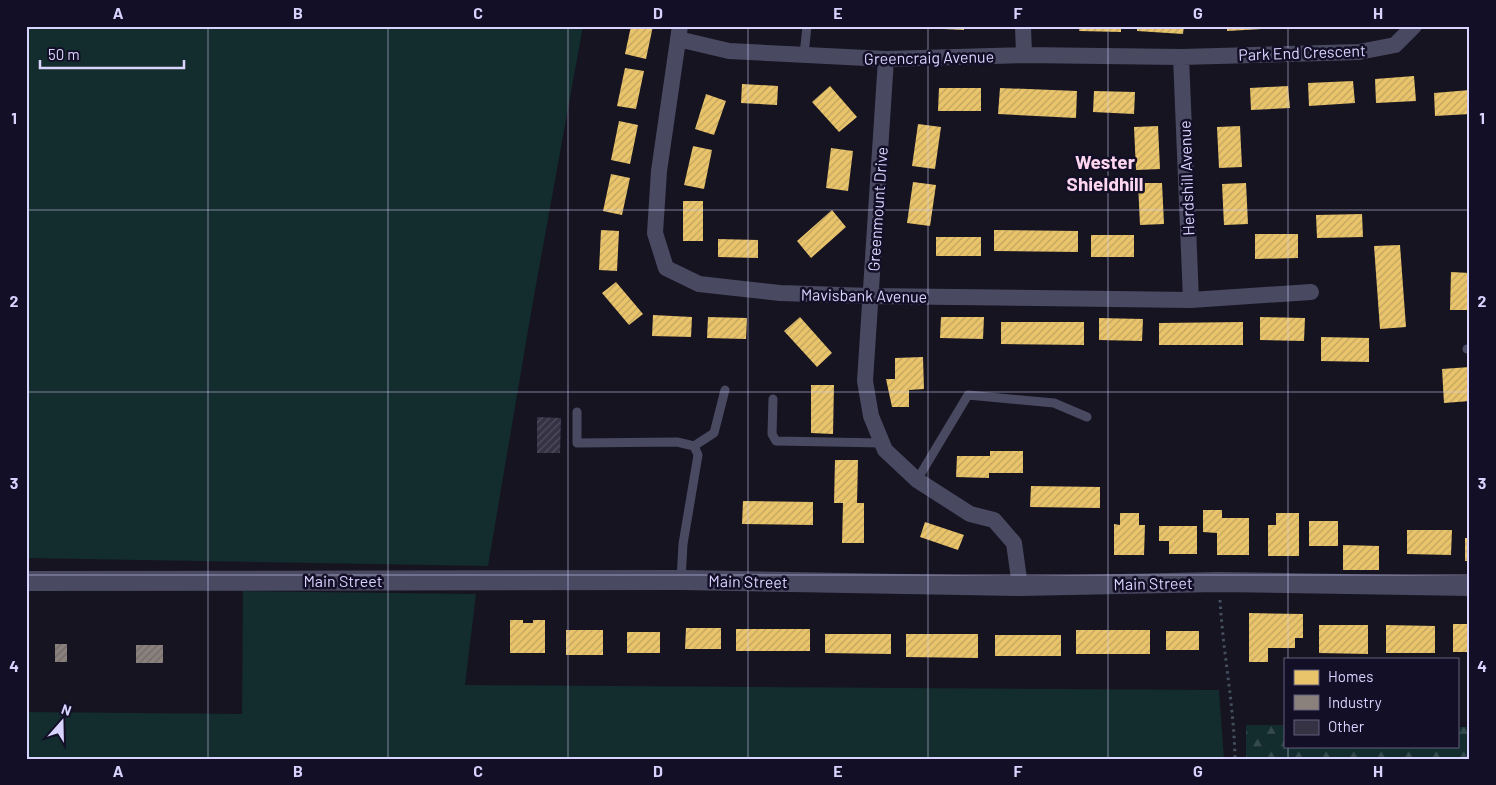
<svg xmlns="http://www.w3.org/2000/svg" width="1496" height="785" viewBox="0 0 1496 785" font-family="Barlow,sans-serif">
  <style>
    .grass { fill: #132c2d }
    .forest { fill: url(#forest-firs) }
    .homes { fill: url(#homes-hatch) }
    .industry { fill: url(#industry-hatch) }
    .building { fill: url(#building-hatch) }
    .lines { fill: none; stroke-linecap: round; stroke-linejoin: round }
    .path { stroke: #44505f; stroke-width: 3; stroke-dasharray: 2.5 4; stroke-linecap: butt }
    .service { stroke: #4a4962; stroke-width: 9 }
    .minor { stroke: #4a4962; stroke-width: 16 }
    .tertiary { stroke: #4a4962; stroke-width: 20 }
    .grid { fill: none; stroke: #d9d4ff; stroke-width: 1; stroke-opacity: 0.55 }
    .labels { text-anchor: middle; dominant-baseline: central; stroke-width: 5; stroke-linejoin: round; paint-order: stroke }
    .street-label { font-size: 16px; fill: #d9d4ff; stroke: #130f26 }
    .quarter-label { font-size: 19px; font-weight: bold; fill: #ffd6f0; stroke: #130f26 }
    .neatline { fill: none; stroke: #d9d4ff; stroke-width: 2 }
    .grid-label { font-size: 16px; text-anchor: middle; font-weight: bold; fill: #d9d4ff }
  </style>
  <defs>
    <pattern id="forest-firs" width="22" height="20" patternUnits="userSpaceOnUse" patternTransform="scale(1.25)"><rect width="22" height="20" fill="#132c2d"/><path d="M5 1l3.5 6h-7zM16 11l3.5 6h-7z" fill="#354a4c"/></pattern>
    <pattern id="homes-hatch" width="6" height="6" patternUnits="userSpaceOnUse" patternTransform="scale(1.25)"><rect width="6" height="6" fill="#e9c46a"/><path d="M-1 1l2-2M0 6l6-6M5 7l2-2" fill="none" stroke="#bfa362"/></pattern>
    <pattern id="industry-hatch" width="6" height="6" patternUnits="userSpaceOnUse" patternTransform="scale(1.25)"><rect width="6" height="6" fill="#8a817c"/><path d="M-1 1l2-2M0 6l6-6M5 7l2-2" fill="none" stroke="#706a6b"/></pattern>
    <pattern id="building-hatch" width="6" height="6" patternUnits="userSpaceOnUse" patternTransform="scale(1.25)"><rect width="6" height="6" fill="#343243"/><path d="M-1 1l2-2M0 6l6-6M5 7l2-2" fill="none" stroke="#514f5f"/></pattern>
  </defs>
  <rect width="100%" height="100%" fill="#161421"/>
  <!-- grass -->
  <path class="grass" d="M 26,26 L 583,26 L 532,307 L 488,566 L 26,558 Z
    M 243,591 L 476,594 L 465,685 L 1219,690 L 1224,759 L 26,759 L 26,712 L 242,714 Z"/>
  <!-- forest -->
  <path class="forest" d="M 1246,725 L 1285,725 L 1285,746 L 1457,746 L 1457,727 L 1470,727 L 1470,759 L 1246,759 Z"/>
  <!-- homes -->
  <path class="homes" d="M 631,26 L 653,26 L 646,59 L 625,54 Z
    M 923,26 L 964,26 L 964,30 L 923,28 Z
    M 1080,26 L 1121,26 L 1121,32 L 1079,31 Z
    M 1137,26 L 1184,26 L 1183,34 L 1137,31 Z
    M 1227,26 L 1262,26 L 1262,29 L 1227,31 Z
    M 625,68 L 644,71 L 636,109 L 617,106 Z
    M 1414,76 L 1416,101 L 1376,103 L 1375,79 Z
    M 1353,81 L 1355,103 L 1309,106 L 1308,83 Z
    M 742,84 L 778,86 L 777,105 L 741,103 Z
    M 830,86 L 857,117 L 839,132 L 812,102 Z
    M 1288,86 L 1290,108 L 1251,110 L 1250,88 Z
    M 939,88 L 981,88 L 981,111 L 938,111 Z
    M 1000,88 L 1077,91 L 1076,118 L 998,114 Z
    M 1470,90 L 1470,114 L 1435,116 L 1434,93 Z
    M 1094,91 L 1135,92 L 1134,114 L 1093,112 Z
    M 706,94 L 726,101 L 714,135 L 695,129 Z
    M 619,121 L 638,125 L 630,164 L 611,160 Z
    M 918,124 L 941,127 L 935,169 L 912,166 Z
    M 1158,126 L 1160,169 L 1136,170 L 1134,127 Z
    M 1240,126 L 1242,167 L 1219,168 L 1217,127 Z
    M 693,146 L 712,150 L 704,189 L 684,185 Z
    M 831,148 L 853,151 L 848,191 L 826,188 Z
    M 611,174 L 630,178 L 622,215 L 603,211 Z
    M 913,182 L 936,185 L 930,226 L 907,223 Z
    M 1138,183 L 1162,183 L 1164,224 L 1140,225 Z
    M 1246,183 L 1248,224 L 1224,225 L 1222,184 Z
    M 683,201 L 703,201 L 703,241 L 683,241 Z
    M 832,210 L 846,227 L 811,258 L 797,241 Z
    M 1362,214 L 1363,237 L 1317,238 L 1316,215 Z
    M 601,230 L 619,231 L 617,271 L 599,270 Z
    M 994,230 L 1078,231 L 1078,252 L 994,251 Z
    M 1255,234 L 1298,234 L 1298,258 L 1255,259 Z
    M 1091,235 L 1134,235 L 1134,257 L 1091,257 Z
    M 936,237 L 981,237 L 981,256 L 936,256 Z
    M 718,239 L 758,240 L 758,258 L 718,257 Z
    M 1400,245 L 1406,327 L 1380,329 L 1374,246 Z
    M 1451,272 L 1470,273 L 1470,310 L 1450,310 Z
    M 616,282 L 643,314 L 629,325 L 602,293 Z
    M 653,315 L 692,317 L 691,337 L 652,336 Z
    M 708,317 L 747,318 L 746,339 L 707,338 Z
    M 800,317 L 832,353 L 817,367 L 784,331 Z
    M 941,317 L 984,317 L 983,339 L 940,338 Z
    M 1260,317 L 1305,318 L 1304,341 L 1260,340 Z
    M 1099,318 L 1143,319 L 1142,341 L 1099,340 Z
    M 1001,322 L 1084,322 L 1084,345 L 1001,344 Z
    M 1243,322 L 1243,345 L 1159,345 L 1159,323 Z
    M 1321,337 L 1369,338 L 1369,362 L 1321,361 Z
    M 923,357 L 924,389 L 909,390 L 909,407 L 892,407 L 886,379 L 895,379 L 895,358 Z
    M 1470,367 L 1470,401 L 1444,403 L 1442,369 Z
    M 811,385 L 834,385 L 833,434 L 811,433 Z
    M 990,451 L 1023,451 L 1023,473 L 989,473 L 989,478 L 956,477 L 957,456 L 990,456 Z
    M 835,460 L 858,460 L 857,503 L 864,503 L 864,543 L 842,543 L 843,503 L 834,503 Z
    M 1031,486 L 1100,487 L 1100,508 L 1030,507 Z
    M 743,501 L 813,502 L 813,525 L 742,524 Z
    M 1203,510 L 1222,510 L 1222,518 L 1249,518 L 1249,555 L 1217,555 L 1217,533 L 1203,532 Z
    M 1120,513 L 1139,513 L 1139,525 L 1145,525 L 1144,555 L 1114,555 L 1114,524 L 1120,525 Z
    M 1276,513 L 1299,513 L 1299,556 L 1268,556 L 1268,525 L 1276,525 Z
    M 1309,521 L 1338,521 L 1338,546 L 1309,546 Z
    M 925,522 L 964,535 L 958,550 L 920,537 Z
    M 1159,526 L 1197,526 L 1197,554 L 1169,554 L 1169,541 L 1159,541 Z
    M 1407,530 L 1452,530 L 1451,555 L 1407,554 Z
    M 1465,538 L 1470,538 L 1470,561 L 1465,561 Z
    M 1343,545 L 1379,546 L 1379,570 L 1343,570 Z
    M 1249,613 L 1303,614 L 1303,638 L 1295,638 L 1295,648 L 1268,648 L 1268,662 L 1249,662 Z
    M 510,620 L 523,620 L 523,623 L 533,623 L 533,620 L 545,620 L 545,653 L 510,653 Z
    M 1453,624 L 1470,624 L 1470,652 L 1453,652 Z
    M 1319,625 L 1368,625 L 1368,654 L 1319,653 Z
    M 1386,625 L 1435,626 L 1435,653 L 1386,653 Z
    M 686,628 L 721,628 L 721,649 L 685,649 Z
    M 736,629 L 810,629 L 810,651 L 736,651 Z
    M 566,630 L 603,630 L 603,655 L 566,655 Z
    M 1076,630 L 1150,630 L 1150,654 L 1076,654 Z
    M 1166,631 L 1199,631 L 1199,650 L 1166,650 Z
    M 627,632 L 660,632 L 660,653 L 627,653 Z
    M 825,634 L 891,634 L 891,654 L 825,653 Z
    M 906,634 L 978,634 L 978,658 L 906,657 Z
    M 995,635 L 1061,635 L 1061,656 L 995,656 Z"/>
  <!-- industry -->
  <path class="industry" d="M 55,644 L 67,644 L 67,662 L 55,662 Z
    M 136,645 L 163,645 L 163,663 L 136,663 Z"/>
  <!-- building -->
  <path class="building" d="M 537,417 L 561,418 L 560,453 L 537,453 Z"/>
  <g class="lines">
    <!-- path -->
    <path class="path" d="M 1220,600 C 1223,653 1234,705 1235,759"/>
    <!-- service -->
    <path class="service" d="M 804,55 L 807,26
      M 1467,349 L 1470,349
      M 773,399 L 772,434 L 776,441 L 882,443
      M 577,412 L 577,443 L 677,442 L 694,446 L 698,455 L 683,544 L 681,580
      M 694,446 L 714,433 L 725,390
      M 917,480 L 968,395 L 1054,403 L 1087,417"/>
    <!-- minor -->
    <path class="minor" d="M 680,26 L 659,171 L 655,233 L 666,268 L 699,284 L 780,293 L 871,296 L 1191,300 L 1311,292
      M 1023,26 L 1024,55
      M 678,39 L 729,51 L 886,59 L 1024,55 L 1181,57 L 1359,52 L 1395,45 L 1414,26
      M 1181,57 L 1191,300
      M 886,59 L 865,381 L 871,416 L 885,450 L 917,480 L 970,514 L 994,520 L 1014,543 L 1020,586"/>
    <!-- tertiary -->
    <path class="tertiary" d="M 26,581 L 681,580 L 1020,586 L 1218,582 L 1470,586"/>
  </g>
  <!-- grid -->
  <path class="grid" d="M 208,26 L 208,759M 388,26 L 388,759M 568,26 L 568,759M 748,26 L 748,759M 928,26 L 928,759M 1108,26 L 1108,759M 1288,26 L 1288,659M 26,210 L 1470,210M 26,392 L 1470,392M 26,575 L 1470,575M 1288,746 L 1288,759"/>
  <g class="labels">
    <!-- street labels -->
    <g class="street-label">
      <text transform="translate(1302 52) rotate(-2)">Park End Crescent</text>
      <text transform="translate(929 57) rotate(-1)">Greencraig Avenue</text>
      <text transform="translate(1186 178) rotate(-92)">Herdshill Avenue</text>
      <text transform="translate(877 209) rotate(-86)">Greenmount Drive</text>
      <text transform="translate(864 295) rotate(1)">Mavisbank Avenue</text>
      <text x="343" y="580">Main Street</text>
      <text transform="translate(748 581) rotate(1)">Main Street</text>
      <text transform="translate(1153 583) rotate(-1)">Main Street</text>
    </g>
    <!-- quarter labels -->
    <g class="quarter-label">
      <text x="1105" y="161">Wester<tspan x="1105" dy="22">Shieldhill</tspan></text>
    </g>
  </g>
  <!-- border -->
  <rect width="1496" height="785" fill="none" stroke="#130f26" stroke-width="55"/>
  <!-- legend -->
  <rect x="1284" y="658" width="175" height="90" fill="#130f26" stroke="#625e7d"/>
  <rect x="1294" y="670" width="25" height="15" fill="#e9c46a" stroke="#625e7d"/>
  <text x="1328" y="682" font-size="15" fill="#d9d4ff">Homes</text>
  <rect x="1294" y="695" width="25" height="15" fill="#8a817c" stroke="#625e7d"/>
  <text x="1328" y="708" font-size="15" fill="#d9d4ff">Industry</text>
  <rect x="1294" y="720" width="25" height="15" fill="#343243" stroke="#625e7d"/>
  <text x="1328" y="732" font-size="15" fill="#d9d4ff">Other</text>
  <!-- north arrow -->
  <g transform="translate(62 722) rotate(20)" stroke="#130f26" stroke-width="4" paint-order="stroke">
  <path d="M0-4L9 19L0 12L-9 19Z" fill="#d9d4ff"/>
  <text y="-8" font-size="14" font-weight="bold" text-anchor="middle" fill="#d9d4ff">N</text>
  </g>
  <!-- scale -->
  <path d="M40 60v8h144v-8" fill="none" stroke="#d9d4ff" stroke-width="2.5"/>
  <text x="48" y="60" font-size="15" fill="#d9d4ff" stroke="#130f26" stroke-width="4" paint-order="stroke">50 m</text>
  <rect x="28" y="28" width="1440" height="730" class="neatline"/>
  <g class="grid-label">
    <text x="118" y="19">A</text>
    <text x="298" y="19">B</text>
    <text x="478" y="19">C</text>
    <text x="658" y="19">D</text>
    <text x="838" y="19">E</text>
    <text x="1018" y="19">F</text>
    <text x="1198" y="19">G</text>
    <text x="1378" y="19">H</text>
    <text x="14" y="124">1</text>
    <text x="1482" y="124">1</text>
    <text x="14" y="307">2</text>
    <text x="1482" y="307">2</text>
    <text x="14" y="489">3</text>
    <text x="1482" y="489">3</text>
    <text x="14" y="672">4</text>
    <text x="1482" y="672">4</text>
    <text x="118" y="777">A</text>
    <text x="298" y="777">B</text>
    <text x="478" y="777">C</text>
    <text x="658" y="777">D</text>
    <text x="838" y="777">E</text>
    <text x="1018" y="777">F</text>
    <text x="1198" y="777">G</text>
    <text x="1378" y="777">H</text>
  </g>
</svg>
